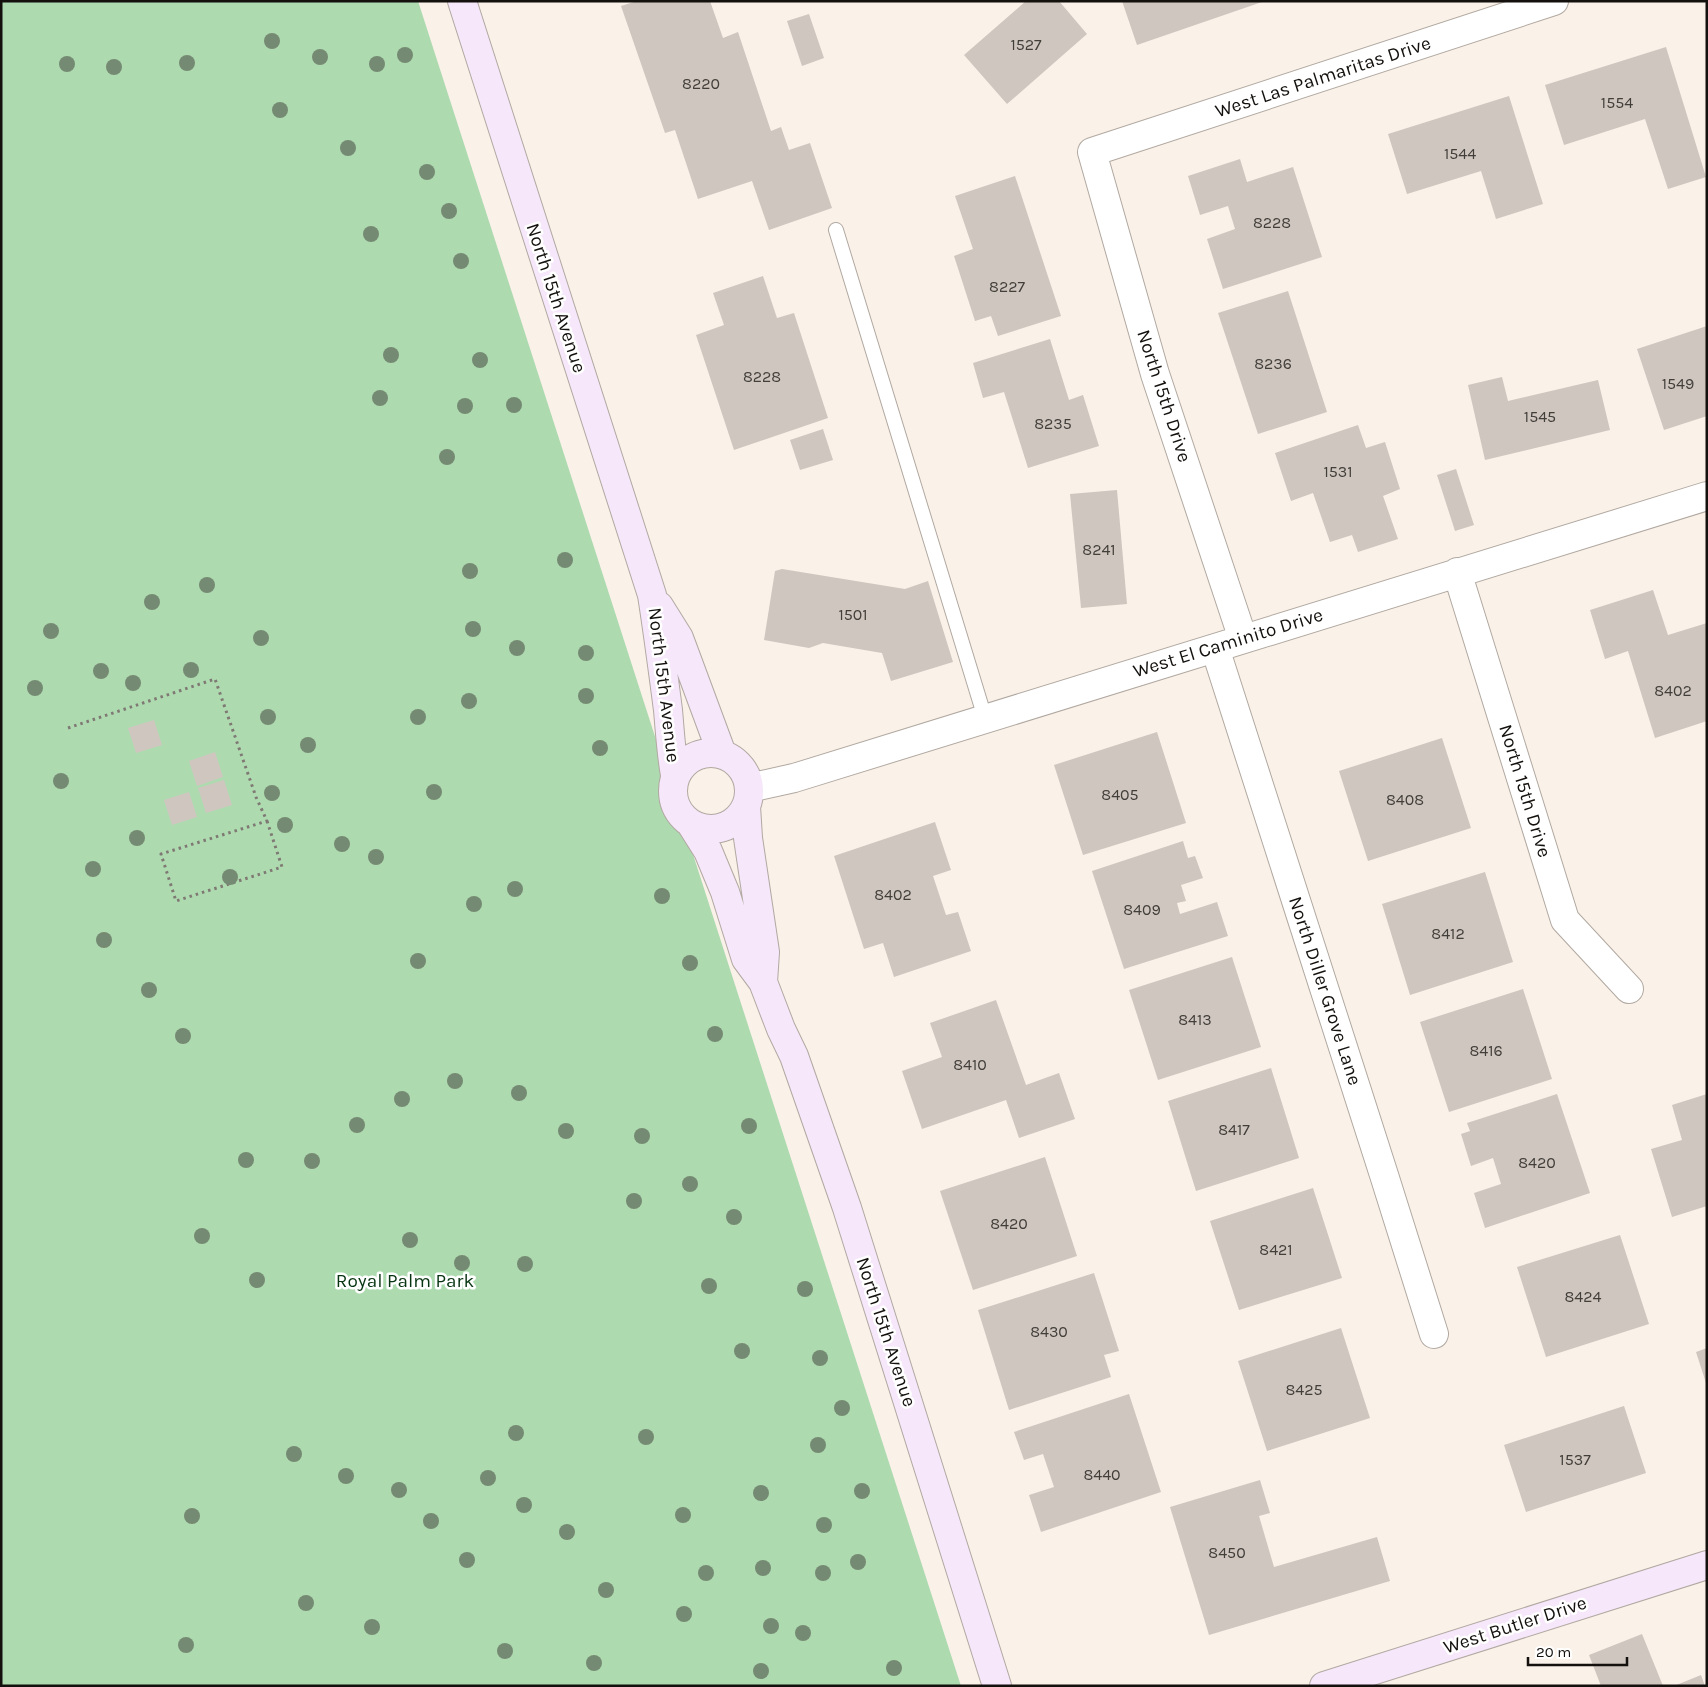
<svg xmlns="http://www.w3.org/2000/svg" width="1708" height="1687" viewBox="0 0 1708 1687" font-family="Karla,sans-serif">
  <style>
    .green { fill: #aedab0 }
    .building { fill: #cfc6bf }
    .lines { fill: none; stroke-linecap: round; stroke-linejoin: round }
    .lane-casing { stroke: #b1a9a1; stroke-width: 16 }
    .street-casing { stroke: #b1a9a1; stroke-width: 30 }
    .secondary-casing { stroke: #b1a9a1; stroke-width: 30 }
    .path { stroke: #7f7973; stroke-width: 3; stroke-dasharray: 2.5 4; stroke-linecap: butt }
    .lane { stroke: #fff; stroke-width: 14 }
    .street { stroke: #fff; stroke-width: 28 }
    .secondary { stroke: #f6e7fb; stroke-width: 28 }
    .tree { fill: #758a72 }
    .labels { text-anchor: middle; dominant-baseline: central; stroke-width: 5; stroke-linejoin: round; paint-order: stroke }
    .number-label { font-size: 16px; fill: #423e3a }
    .street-label { font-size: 19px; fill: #13100d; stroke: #fff }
    .park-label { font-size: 19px; fill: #083511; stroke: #fff }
  </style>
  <rect width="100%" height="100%" fill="#faf1e9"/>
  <!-- green -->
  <path class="green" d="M 1,1 L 418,1 L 961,1686 L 1,1686 Z"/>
  <!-- building -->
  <path class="building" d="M 637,1 L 710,1 L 723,38 L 738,32 L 771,131 L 781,127 L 789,150 L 810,143 L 832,208 L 769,230 L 752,181 L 698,199 L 675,130 L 665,133 L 621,6 Z
    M 1026,1 L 1059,1 L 1087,34 L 1007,104 L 964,55 Z
    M 1122,1 L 1262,1 L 1262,2 L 1137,45 Z
    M 809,14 L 824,58 L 802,66 L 787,21 Z
    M 1666,47 L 1706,177 L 1668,189 L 1645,119 L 1564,145 L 1545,85 Z
    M 1509,96 L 1543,204 L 1496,219 L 1481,171 L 1407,194 L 1388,134 Z
    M 1240,159 L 1247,182 L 1293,167 L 1322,257 L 1223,289 L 1207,239 L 1235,229 L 1228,206 L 1200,215 L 1188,176 Z
    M 1015,176 L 1061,316 L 998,336 L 991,316 L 975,321 L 954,256 L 973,249 L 955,196 Z
    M 763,276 L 777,318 L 794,313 L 828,418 L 734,450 L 696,335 L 724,325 L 713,293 Z
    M 1288,291 L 1327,412 L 1258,434 L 1218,313 Z
    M 1707,326 L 1707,416 L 1664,430 L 1637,349 Z
    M 1050,339 L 1069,400 L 1083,395 L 1099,446 L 1028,468 L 1004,392 L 983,398 L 973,363 Z
    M 1502,377 L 1508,401 L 1598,380 L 1610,430 L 1485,460 L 1468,385 Z
    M 1358,425 L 1366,448 L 1385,442 L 1400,489 L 1383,496 L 1398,539 L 1358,552 L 1352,535 L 1330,542 L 1313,493 L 1291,501 L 1275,453 Z
    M 823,429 L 833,460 L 800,470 L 790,440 Z
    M 1456,469 L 1474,525 L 1455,531 L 1437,475 Z
    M 1117,490 L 1127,604 L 1081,608 L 1070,494 Z
    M 782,569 L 905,589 L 928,581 L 953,662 L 891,681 L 882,653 L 823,643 L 809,648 L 764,640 L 775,571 Z
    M 1653,590 L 1668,635 L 1707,623 L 1707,721 L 1655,738 L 1628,651 L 1605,659 L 1590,610 Z
    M 154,720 L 162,745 L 136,753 L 128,728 Z
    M 1157,732 L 1186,823 L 1083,855 L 1054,765 Z
    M 1442,738 L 1471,828 L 1368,861 L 1339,771 Z
    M 215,752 L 223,777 L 197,786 L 189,761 Z
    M 224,780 L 232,805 L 206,813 L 198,788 Z
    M 189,792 L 197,817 L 172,825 L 164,800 Z
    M 935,822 L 951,870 L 933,876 L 946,915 L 958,912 L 971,951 L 894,977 L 883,943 L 864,949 L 834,856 Z
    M 1183,841 L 1188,858 L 1195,856 L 1203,878 L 1181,885 L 1186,901 L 1177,903 L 1180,914 L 1217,902 L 1228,936 L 1124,969 L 1092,871 Z
    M 1485,872 L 1513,962 L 1410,995 L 1382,904 Z
    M 1232,957 L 1261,1047 L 1158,1080 L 1129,990 Z
    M 1523,989 L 1552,1079 L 1449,1112 L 1420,1022 Z
    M 996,1000 L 1026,1085 L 1059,1073 L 1075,1119 L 1019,1138 L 1006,1100 L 922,1129 L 902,1071 L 942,1057 L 930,1023 Z
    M 1271,1068 L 1299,1158 L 1196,1191 L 1168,1101 Z
    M 1557,1094 L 1590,1193 L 1485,1228 L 1474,1193 L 1501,1184 L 1493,1158 L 1471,1166 L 1461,1134 L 1470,1131 L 1467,1123 Z
    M 1707,1094 L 1707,1206 L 1672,1217 L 1651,1149 L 1682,1140 L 1672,1105 Z
    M 1045,1157 L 1077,1256 L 973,1290 L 940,1191 Z
    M 1313,1188 L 1342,1278 L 1239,1310 L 1210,1221 Z
    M 1620,1235 L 1649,1324 L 1546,1357 L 1517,1267 Z
    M 1094,1273 L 1119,1351 L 1104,1355 L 1111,1377 L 1009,1410 L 978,1310 Z
    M 1341,1328 L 1370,1418 L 1267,1451 L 1238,1361 Z
    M 1707,1348 L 1707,1383 L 1706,1383 L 1696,1352 Z
    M 1129,1394 L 1161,1492 L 1041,1532 L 1029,1495 L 1054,1487 L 1043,1454 L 1024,1460 L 1014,1432 Z
    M 1624,1406 L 1646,1473 L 1526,1512 L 1504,1445 Z
    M 1260,1480 L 1270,1513 L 1259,1516 L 1274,1567 L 1377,1537 L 1390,1581 L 1209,1635 L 1170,1507 Z
    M 1642,1634 L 1663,1686 L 1601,1686 L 1589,1655 Z
    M 1701,1675 L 1705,1686 L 1674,1686 Z"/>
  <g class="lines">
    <defs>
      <path id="lane" d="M 836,230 L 985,718"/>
      <path id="street" d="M 1457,572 L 1565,920 L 1629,989
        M 1243,639 L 1155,374 L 1092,152 L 1554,1
        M 1215,648 L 1384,1175 L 1434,1334
        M 749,788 L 794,778 L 1707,496"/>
      <path id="secondary" d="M 462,1 L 652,595 C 658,633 663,672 668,710 C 670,732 671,753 675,775
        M 659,606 L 679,638 L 722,754
        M673 791a38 38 0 1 1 76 0a38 38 0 1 1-76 0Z
        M 746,806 L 748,838 L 765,952 L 763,982
        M 691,824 L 708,851 L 725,892 L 746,959 L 763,982 L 781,1029 L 794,1056 L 847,1208 L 997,1686
        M 1324,1686 L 1707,1565"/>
    </defs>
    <!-- lane casing -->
    <use href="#lane" class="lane-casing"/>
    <!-- street casing -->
    <use href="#street" class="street-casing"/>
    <!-- secondary casing -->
    <use href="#secondary" class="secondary-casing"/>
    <!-- path -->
    <path class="path" d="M 68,728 L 215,679 L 256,797 L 267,821
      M 267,821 L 282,867 L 176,901 L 161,854 Z"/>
    <!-- lane -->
    <use href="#lane" class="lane"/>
    <!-- street -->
    <use href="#street" class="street"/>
    <!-- secondary -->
    <use href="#secondary" class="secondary"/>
  </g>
  <!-- trees -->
  <g class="tree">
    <circle cx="272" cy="41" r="8"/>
    <circle cx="405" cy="55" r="8"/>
    <circle cx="320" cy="57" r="8"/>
    <circle cx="187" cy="63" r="8"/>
    <circle cx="67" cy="64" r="8"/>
    <circle cx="377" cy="64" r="8"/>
    <circle cx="114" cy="67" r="8"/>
    <circle cx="280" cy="110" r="8"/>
    <circle cx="348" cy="148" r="8"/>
    <circle cx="427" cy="172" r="8"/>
    <circle cx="449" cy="211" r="8"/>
    <circle cx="371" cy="234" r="8"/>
    <circle cx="461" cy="261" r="8"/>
    <circle cx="391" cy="355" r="8"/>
    <circle cx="480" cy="360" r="8"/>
    <circle cx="380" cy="398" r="8"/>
    <circle cx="514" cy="405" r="8"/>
    <circle cx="465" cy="406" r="8"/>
    <circle cx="447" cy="457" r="8"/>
    <circle cx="565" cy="560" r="8"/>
    <circle cx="470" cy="571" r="8"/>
    <circle cx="207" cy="585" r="8"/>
    <circle cx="152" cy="602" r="8"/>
    <circle cx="473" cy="629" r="8"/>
    <circle cx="51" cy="631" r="8"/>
    <circle cx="261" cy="638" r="8"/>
    <circle cx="517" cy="648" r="8"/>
    <circle cx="586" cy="653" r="8"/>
    <circle cx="191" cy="670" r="8"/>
    <circle cx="101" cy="671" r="8"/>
    <circle cx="133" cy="683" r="8"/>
    <circle cx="35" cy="688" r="8"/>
    <circle cx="586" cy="696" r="8"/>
    <circle cx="469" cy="701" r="8"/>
    <circle cx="268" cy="717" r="8"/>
    <circle cx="418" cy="717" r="8"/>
    <circle cx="308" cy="745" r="8"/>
    <circle cx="600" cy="748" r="8"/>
    <circle cx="61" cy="781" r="8"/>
    <circle cx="434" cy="792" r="8"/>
    <circle cx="272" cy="793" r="8"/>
    <circle cx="285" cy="825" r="8"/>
    <circle cx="137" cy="838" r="8"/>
    <circle cx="342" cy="844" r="8"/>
    <circle cx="376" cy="857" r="8"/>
    <circle cx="93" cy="869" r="8"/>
    <circle cx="230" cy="877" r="8"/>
    <circle cx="515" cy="889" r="8"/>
    <circle cx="662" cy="896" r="8"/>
    <circle cx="474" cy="904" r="8"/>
    <circle cx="104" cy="940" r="8"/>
    <circle cx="418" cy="961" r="8"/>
    <circle cx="690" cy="963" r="8"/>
    <circle cx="149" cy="990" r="8"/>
    <circle cx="715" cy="1034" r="8"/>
    <circle cx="183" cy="1036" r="8"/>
    <circle cx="455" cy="1081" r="8"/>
    <circle cx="519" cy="1093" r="8"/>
    <circle cx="402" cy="1099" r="8"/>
    <circle cx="357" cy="1125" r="8"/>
    <circle cx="749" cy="1126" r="8"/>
    <circle cx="566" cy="1131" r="8"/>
    <circle cx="642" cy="1136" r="8"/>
    <circle cx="246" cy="1160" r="8"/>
    <circle cx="312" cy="1161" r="8"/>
    <circle cx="690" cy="1184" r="8"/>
    <circle cx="634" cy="1201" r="8"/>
    <circle cx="734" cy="1217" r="8"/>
    <circle cx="202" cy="1236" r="8"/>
    <circle cx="410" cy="1240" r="8"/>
    <circle cx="462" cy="1263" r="8"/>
    <circle cx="525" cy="1264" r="8"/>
    <circle cx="257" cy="1280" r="8"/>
    <circle cx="709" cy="1286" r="8"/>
    <circle cx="805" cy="1289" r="8"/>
    <circle cx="742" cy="1351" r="8"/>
    <circle cx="820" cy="1358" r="8"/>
    <circle cx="842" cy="1408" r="8"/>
    <circle cx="516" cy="1433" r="8"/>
    <circle cx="646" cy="1437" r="8"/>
    <circle cx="818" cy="1445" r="8"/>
    <circle cx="294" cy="1454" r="8"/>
    <circle cx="346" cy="1476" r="8"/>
    <circle cx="488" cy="1478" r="8"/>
    <circle cx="399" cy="1490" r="8"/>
    <circle cx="862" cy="1491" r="8"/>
    <circle cx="761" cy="1493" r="8"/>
    <circle cx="524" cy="1505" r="8"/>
    <circle cx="683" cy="1515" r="8"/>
    <circle cx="192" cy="1516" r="8"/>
    <circle cx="431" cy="1521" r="8"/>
    <circle cx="824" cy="1525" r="8"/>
    <circle cx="567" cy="1532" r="8"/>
    <circle cx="467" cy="1560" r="8"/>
    <circle cx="858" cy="1562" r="8"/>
    <circle cx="763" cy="1568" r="8"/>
    <circle cx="706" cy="1573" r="8"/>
    <circle cx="823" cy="1573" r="8"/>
    <circle cx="606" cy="1590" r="8"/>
    <circle cx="306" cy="1603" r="8"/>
    <circle cx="684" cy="1614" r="8"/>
    <circle cx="771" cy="1626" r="8"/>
    <circle cx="372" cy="1627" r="8"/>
    <circle cx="803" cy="1633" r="8"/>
    <circle cx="186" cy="1645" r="8"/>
    <circle cx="505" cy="1651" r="8"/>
    <circle cx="594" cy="1663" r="8"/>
    <circle cx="894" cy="1668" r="8"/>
    <circle cx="761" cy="1671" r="8"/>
  </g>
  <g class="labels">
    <!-- number labels -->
    <g class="number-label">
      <text x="1026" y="44">1527</text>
      <text x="701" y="83">8220</text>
      <text x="1617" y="102">1554</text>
      <text x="1460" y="153">1544</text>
      <text x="1272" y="222">8228</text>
      <text x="1007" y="286">8227</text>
      <text x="1273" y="363">8236</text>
      <text x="762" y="376">8228</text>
      <text x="1678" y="383">1549</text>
      <text x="1540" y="416">1545</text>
      <text x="1053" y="423">8235</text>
      <text x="1338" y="471">1531</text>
      <text x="1099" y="549">8241</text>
      <text x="853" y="614">1501</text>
      <text x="1673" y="690">8402</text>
      <text x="1120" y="794">8405</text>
      <text x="1405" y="799">8408</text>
      <text x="893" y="894">8402</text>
      <text x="1142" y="909">8409</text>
      <text x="1448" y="933">8412</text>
      <text x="1195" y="1019">8413</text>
      <text x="1486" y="1050">8416</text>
      <text x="970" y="1064">8410</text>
      <text x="1234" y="1129">8417</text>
      <text x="1537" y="1162">8420</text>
      <text x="1009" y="1223">8420</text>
      <text x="1276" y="1249">8421</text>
      <text x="1583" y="1296">8424</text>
      <text x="1049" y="1331">8430</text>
      <text x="1304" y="1389">8425</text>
      <text x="1575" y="1459">1537</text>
      <text x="1102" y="1474">8440</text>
      <text x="1227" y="1552">8450</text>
    </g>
    <!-- street labels -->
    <g class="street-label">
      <text transform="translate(1323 77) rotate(-18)">West Las Palmaritas Drive</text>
      <text transform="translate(556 298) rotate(72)">North 15th Avenue</text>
      <text transform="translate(1164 396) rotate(72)">North 15th Drive</text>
      <text transform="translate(1228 643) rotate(-17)">West El Caminito Drive</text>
      <text transform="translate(664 685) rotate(83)">North 15th Avenue</text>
      <text transform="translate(1525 791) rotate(73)">North 15th Drive</text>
      <text transform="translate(1325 991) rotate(72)">North Diller Grove Lane</text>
      <text transform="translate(886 1332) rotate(72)">North 15th Avenue</text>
      <text transform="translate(1515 1625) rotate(-18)">West Butler Drive</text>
    </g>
    <!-- park labels -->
    <g class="park-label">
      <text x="405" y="1281">Royal Palm Park</text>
    </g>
  </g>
  <!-- border -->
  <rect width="1708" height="1687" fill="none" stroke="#13100d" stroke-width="5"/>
  <!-- scale -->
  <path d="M1528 1657v8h99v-8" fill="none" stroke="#13100d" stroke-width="2.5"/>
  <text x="1536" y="1657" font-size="15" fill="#13100d" stroke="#ffffff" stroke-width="4" paint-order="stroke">20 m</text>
</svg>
